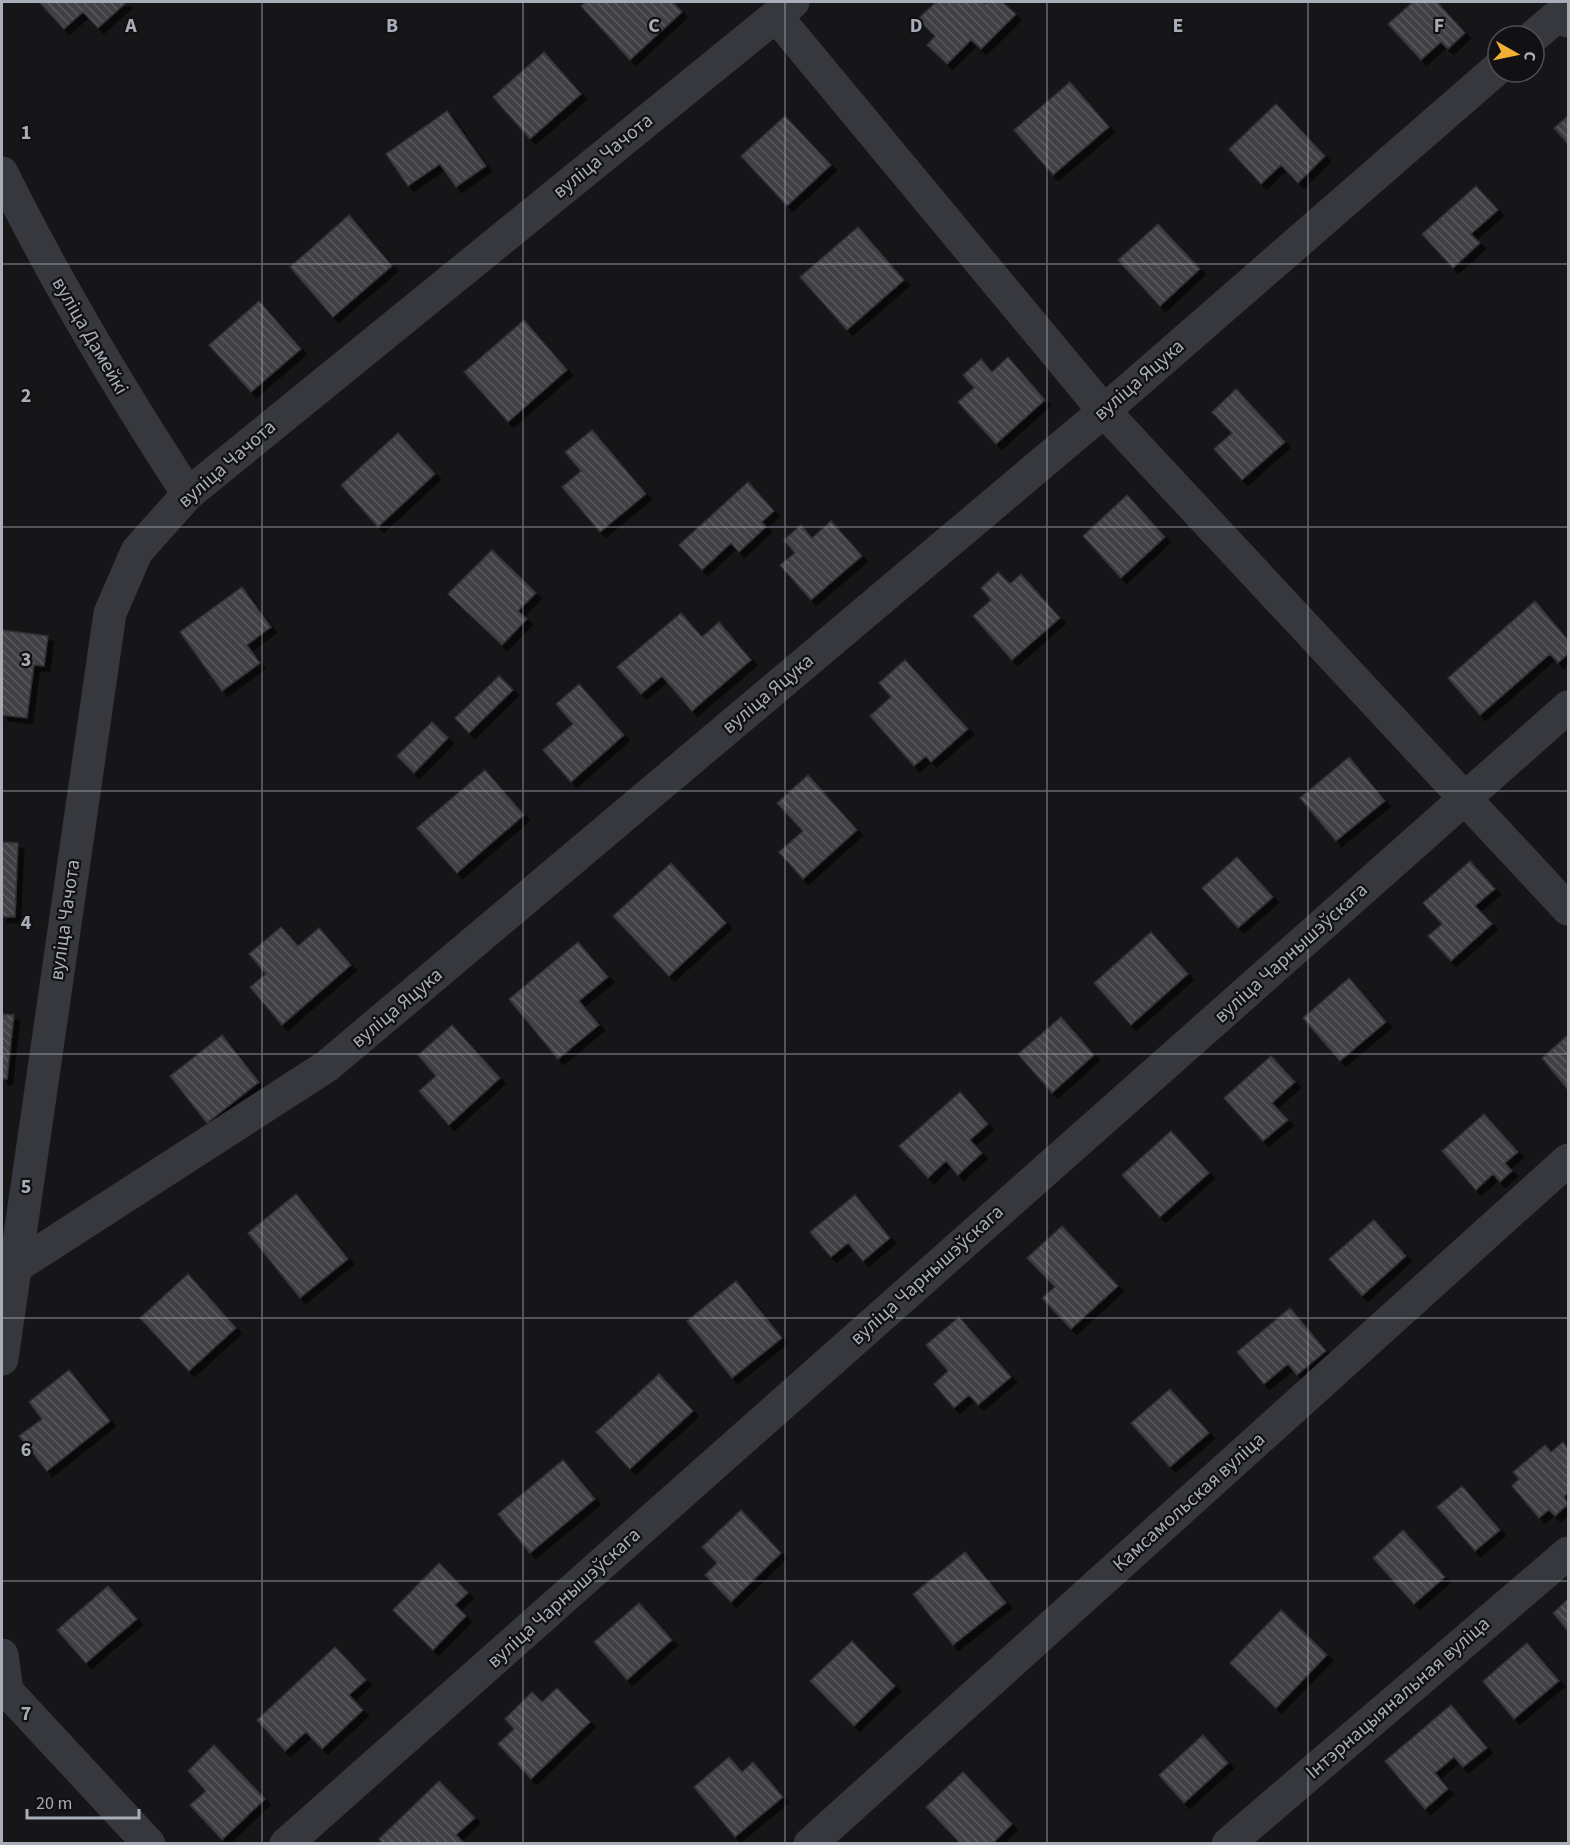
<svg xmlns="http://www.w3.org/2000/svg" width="1570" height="1845" viewBox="0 0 1570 1845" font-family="'Source Sans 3',sans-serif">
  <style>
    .building { fill: url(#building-back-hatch); stroke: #303034; stroke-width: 1.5; filter: url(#shadow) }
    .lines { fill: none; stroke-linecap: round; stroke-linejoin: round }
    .minor { stroke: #37383d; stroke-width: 33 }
    .grid { fill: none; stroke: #a8adb8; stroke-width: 1.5; stroke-opacity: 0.55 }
    .labels { text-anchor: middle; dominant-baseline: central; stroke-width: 4.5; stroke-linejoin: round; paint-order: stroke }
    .street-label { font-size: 20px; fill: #a8adb8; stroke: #111113 }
    .grid-label { font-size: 20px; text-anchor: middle; font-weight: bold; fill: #a8adb8; stroke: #111113; stroke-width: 4.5; stroke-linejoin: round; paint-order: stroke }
  </style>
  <defs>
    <pattern id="building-back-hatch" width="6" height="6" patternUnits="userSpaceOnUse" patternTransform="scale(1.5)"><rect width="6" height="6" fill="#404145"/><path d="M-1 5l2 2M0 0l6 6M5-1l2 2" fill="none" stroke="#595a5e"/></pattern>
    <filter id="shadow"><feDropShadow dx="5.5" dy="5.5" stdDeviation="0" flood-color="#0009"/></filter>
  </defs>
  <rect width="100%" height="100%" fill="#161618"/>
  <!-- building -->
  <path class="building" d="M 39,2 L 127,2 L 98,28 L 83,12 L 64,29 Z
    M 586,2 L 673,2 L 682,12 L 630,60 L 581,6 Z
    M 936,2 L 983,2 L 985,4 L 987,2 L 1002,2 L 1016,14 L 981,49 L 971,40 L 947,64 L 927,45 L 935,36 L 918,19 Z
    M 1413,2 L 1437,2 L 1465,33 L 1448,49 L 1441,42 L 1421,60 L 1388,24 Z
    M 544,52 L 581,94 L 530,139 L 493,97 Z
    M 1070,82 L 1109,127 L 1053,175 L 1014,130 Z
    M 1276,104 L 1325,156 L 1298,183 L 1281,165 L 1261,184 L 1229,149 Z
    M 447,111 L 486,166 L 456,187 L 440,164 L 408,186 L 386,154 Z
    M 785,116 L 831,165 L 787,206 L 741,156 Z
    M 1568,116 L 1568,144 L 1554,128 Z
    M 1476,186 L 1498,210 L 1471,234 L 1480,243 L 1453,268 L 1422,234 Z
    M 349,215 L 392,266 L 333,317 L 290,267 Z
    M 1158,224 L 1200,269 L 1160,306 L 1118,260 Z
    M 858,227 L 904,280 L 847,330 L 800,277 Z
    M 259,301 L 301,349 L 251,392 L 209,345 Z
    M 524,320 L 567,370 L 508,422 L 464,372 Z
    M 1008,357 L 1045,400 L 996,444 L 958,402 L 974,388 L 963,375 L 981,359 L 992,372 Z
    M 1236,389 L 1285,442 L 1242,480 L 1214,449 L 1232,433 L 1212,412 Z
    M 592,430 L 646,494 L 600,532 L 562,487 L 581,471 L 565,452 Z
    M 398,433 L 435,474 L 378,527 L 341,485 Z
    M 748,482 L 774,511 L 762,522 L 766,527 L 739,552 L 731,543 L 702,570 L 679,545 Z
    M 1127,495 L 1165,537 L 1121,578 L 1083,536 Z
    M 831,521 L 862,556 L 811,600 L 780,565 L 795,553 L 784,540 L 801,525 L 812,538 Z
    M 492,550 L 536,593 L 518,611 L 527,619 L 502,645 L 448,594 Z
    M 998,572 L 1010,584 L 1021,574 L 1060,618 L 1012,660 L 973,616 L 991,600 L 981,588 Z
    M 242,587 L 271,627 L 247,645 L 260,663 L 222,691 L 180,632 Z
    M 1535,601 L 1568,640 L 1568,654 L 1558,663 L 1550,654 L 1480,715 L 1448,678 Z
    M 681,613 L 702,637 L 719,622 L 751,660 L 692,711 L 662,676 L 641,694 L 617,667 Z
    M 2,630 L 48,636 L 44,666 L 34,665 L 27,718 L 2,715 Z
    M 905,660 L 968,729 L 931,762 L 926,756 L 914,766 L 870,716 L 891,697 L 879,683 Z
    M 499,676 L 513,690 L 469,733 L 455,718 Z
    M 579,684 L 624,735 L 571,782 L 543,750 L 573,724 L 556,704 Z
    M 432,722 L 448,738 L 414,773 L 397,756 Z
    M 1349,757 L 1385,801 L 1336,841 L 1300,798 Z
    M 485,770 L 524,815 L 457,873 L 417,828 Z
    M 808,775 L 857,830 L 803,879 L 779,852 L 803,831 L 777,803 Z
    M 2,842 L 18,843 L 15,917 L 2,917 Z
    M 1237,857 L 1273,897 L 1238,928 L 1202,888 Z
    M 1470,861 L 1495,889 L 1475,906 L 1492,924 L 1451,961 L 1428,936 L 1442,924 L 1423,903 Z
    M 671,863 L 726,923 L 669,976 L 613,916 Z
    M 281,927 L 298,946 L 319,928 L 351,965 L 282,1025 L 250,987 L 266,974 L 249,954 Z
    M 1151,932 L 1188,974 L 1131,1025 L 1094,983 Z
    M 578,942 L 608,977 L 579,1001 L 599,1025 L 558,1059 L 509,999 Z
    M 1349,978 L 1386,1022 L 1340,1061 L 1303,1018 Z
    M 2,1014 L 14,1015 L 7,1079 L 2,1079 Z
    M 1061,1017 L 1094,1055 L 1052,1093 L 1018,1054 Z
    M 452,1025 L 500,1078 L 449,1125 L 419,1091 L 436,1076 L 418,1055 Z
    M 222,1035 L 259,1082 L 207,1123 L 170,1076 Z
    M 1568,1035 L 1568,1090 L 1542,1058 Z
    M 1271,1056 L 1295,1082 L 1272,1103 L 1288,1120 L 1263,1141 L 1224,1098 Z
    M 960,1092 L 988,1124 L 970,1140 L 982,1153 L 958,1175 L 946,1161 L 928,1178 L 899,1146 Z
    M 1484,1114 L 1518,1152 L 1505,1163 L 1512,1171 L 1500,1182 L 1493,1174 L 1476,1190 L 1442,1151 Z
    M 1171,1131 L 1209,1173 L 1160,1217 L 1122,1175 Z
    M 296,1194 L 348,1259 L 300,1298 L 248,1233 Z
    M 855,1195 L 890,1238 L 863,1261 L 848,1243 L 831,1257 L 810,1232 Z
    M 1374,1220 L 1406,1256 L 1362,1296 L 1329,1259 Z
    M 1062,1226 L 1118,1286 L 1071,1329 L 1042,1298 L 1055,1287 L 1027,1258 Z
    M 188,1274 L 236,1328 L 189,1371 L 140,1318 Z
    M 736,1281 L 782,1338 L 732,1378 L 687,1321 Z
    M 1290,1308 L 1326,1351 L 1297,1375 L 1288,1364 L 1264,1384 L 1237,1352 Z
    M 959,1317 L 1011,1377 L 978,1405 L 969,1395 L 954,1408 L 934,1384 L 948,1371 L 926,1345 Z
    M 69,1370 L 110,1421 L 47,1471 L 19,1436 L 42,1419 L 29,1402 Z
    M 659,1374 L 693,1411 L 630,1469 L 596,1432 Z
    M 1170,1389 L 1209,1433 L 1170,1467 L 1131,1423 Z
    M 1563,1442 L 1568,1449 L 1568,1493 L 1564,1497 L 1568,1504 L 1555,1516 L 1549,1510 L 1539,1518 L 1512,1486 L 1519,1479 L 1513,1472 L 1545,1445 L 1551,1452 Z
    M 563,1460 L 595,1499 L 530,1553 L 498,1514 Z
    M 1462,1486 L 1500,1530 L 1475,1551 L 1437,1507 Z
    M 741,1510 L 781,1553 L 731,1602 L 705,1575 L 717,1563 L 702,1547 Z
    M 1403,1530 L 1445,1577 L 1414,1604 L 1373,1558 Z
    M 965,1552 L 1006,1603 L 953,1645 L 913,1594 Z
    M 439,1563 L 468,1593 L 455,1605 L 466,1616 L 433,1650 L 393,1610 Z
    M 108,1586 L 137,1619 L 86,1663 L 57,1630 Z
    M 1568,1599 L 1568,1631 L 1553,1613 Z
    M 639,1603 L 672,1640 L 627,1680 L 594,1642 Z
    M 1281,1610 L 1327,1655 L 1276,1708 L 1230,1663 Z
    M 852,1641 L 895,1686 L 854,1726 L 810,1681 Z
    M 1527,1643 L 1559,1681 L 1514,1719 L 1483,1681 Z
    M 335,1647 L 366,1680 L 349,1695 L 363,1710 L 322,1749 L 306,1732 L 285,1751 L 257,1720 Z
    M 557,1688 L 590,1722 L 531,1779 L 498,1744 L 514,1729 L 505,1719 L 532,1692 L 542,1702 Z
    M 1451,1705 L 1487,1748 L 1463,1767 L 1454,1757 L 1435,1773 L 1448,1789 L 1425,1809 L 1385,1761 Z
    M 1203,1735 L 1228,1763 L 1184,1803 L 1159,1775 Z
    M 214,1745 L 265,1799 L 222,1840 L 190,1805 L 206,1791 L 188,1771 Z
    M 729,1757 L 742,1772 L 753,1762 L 783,1797 L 735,1837 L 694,1787 Z
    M 963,1772 L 1012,1824 L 992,1844 L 961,1844 L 926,1807 Z
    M 439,1781 L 475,1818 L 456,1835 L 465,1844 L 383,1844 L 379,1839 Z"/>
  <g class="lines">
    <!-- minor -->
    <path class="minor" d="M 776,16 L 1104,411 L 1568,909
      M 1534,36 L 1555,18 L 1568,21
      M 2,173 C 57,284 120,390 188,494
      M 2,1267 L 14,1268 L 327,1066 L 1104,411 L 1498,68
      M 2,1359 L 110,613 L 137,551 L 188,494 L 793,2
      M 2,1655 L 7,1691 L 149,1844
      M 286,1844 L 1568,707
      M 810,1844 L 1568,1160
      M 1228,1844 L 1568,1553"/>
  </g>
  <!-- grid -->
  <path class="grid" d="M 262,2 L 262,1844M 523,2 L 523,1844M 785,2 L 785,1844M 1047,2 L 1047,1844M 1308,2 L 1308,1844M 2,264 L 1568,264M 2,527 L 1568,527M 2,791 L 1568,791M 2,1054 L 1568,1054M 2,1318 L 1568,1318M 2,1581 L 1568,1581"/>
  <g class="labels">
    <!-- street labels -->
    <g class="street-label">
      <text transform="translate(603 156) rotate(-39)">вуліца Чачота</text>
      <text transform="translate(90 336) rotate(60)">вуліца Дамейкі</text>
      <text transform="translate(1139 380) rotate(-41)">вуліца Яцука</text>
      <text transform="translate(227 464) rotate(-41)">вуліца Чачота</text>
      <text transform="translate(768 694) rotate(-40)">вуліца Яцука</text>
      <text transform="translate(65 920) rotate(-82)">вуліца Чачота</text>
      <text transform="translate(1291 953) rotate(-42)">вуліца Чарнышэўскага</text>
      <text transform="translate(397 1008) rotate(-40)">вуліца Яцука</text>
      <text transform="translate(927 1275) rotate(-42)">вуліца Чарнышэўскага</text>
      <text transform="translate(1189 1502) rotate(-42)">Камсамольская вуліца</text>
      <text transform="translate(564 1598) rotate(-42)">вуліца Чарнышэўскага</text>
      <text transform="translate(1398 1698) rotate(-41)">Інтэрнацыянальная вуліца</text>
    </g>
  </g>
  <g class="grid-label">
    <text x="131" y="32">A</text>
    <text x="392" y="32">B</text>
    <text x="654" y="32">C</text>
    <text x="916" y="32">D</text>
    <text x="1178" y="32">E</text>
    <text x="1439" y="32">F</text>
    <text x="26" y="139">1</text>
    <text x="26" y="402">2</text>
    <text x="26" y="666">3</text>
    <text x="26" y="929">4</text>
    <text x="26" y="1193">5</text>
    <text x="26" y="1456">6</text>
    <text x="26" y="1720">7</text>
  </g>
  <!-- border -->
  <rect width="1570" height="1845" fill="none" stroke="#a8adb8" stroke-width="6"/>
  <!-- north arrow -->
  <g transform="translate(1516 54) rotate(99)"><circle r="28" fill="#111113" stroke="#4d4f55" stroke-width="1.5"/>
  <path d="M0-4.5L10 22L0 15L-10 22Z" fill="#f2b134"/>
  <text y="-9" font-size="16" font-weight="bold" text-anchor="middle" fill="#a8adb8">С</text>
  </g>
  <!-- scale -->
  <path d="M27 1809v9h112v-9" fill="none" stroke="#a8adb8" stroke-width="3"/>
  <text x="36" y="1809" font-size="18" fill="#a8adb8" stroke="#111113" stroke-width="4.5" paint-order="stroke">20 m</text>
</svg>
